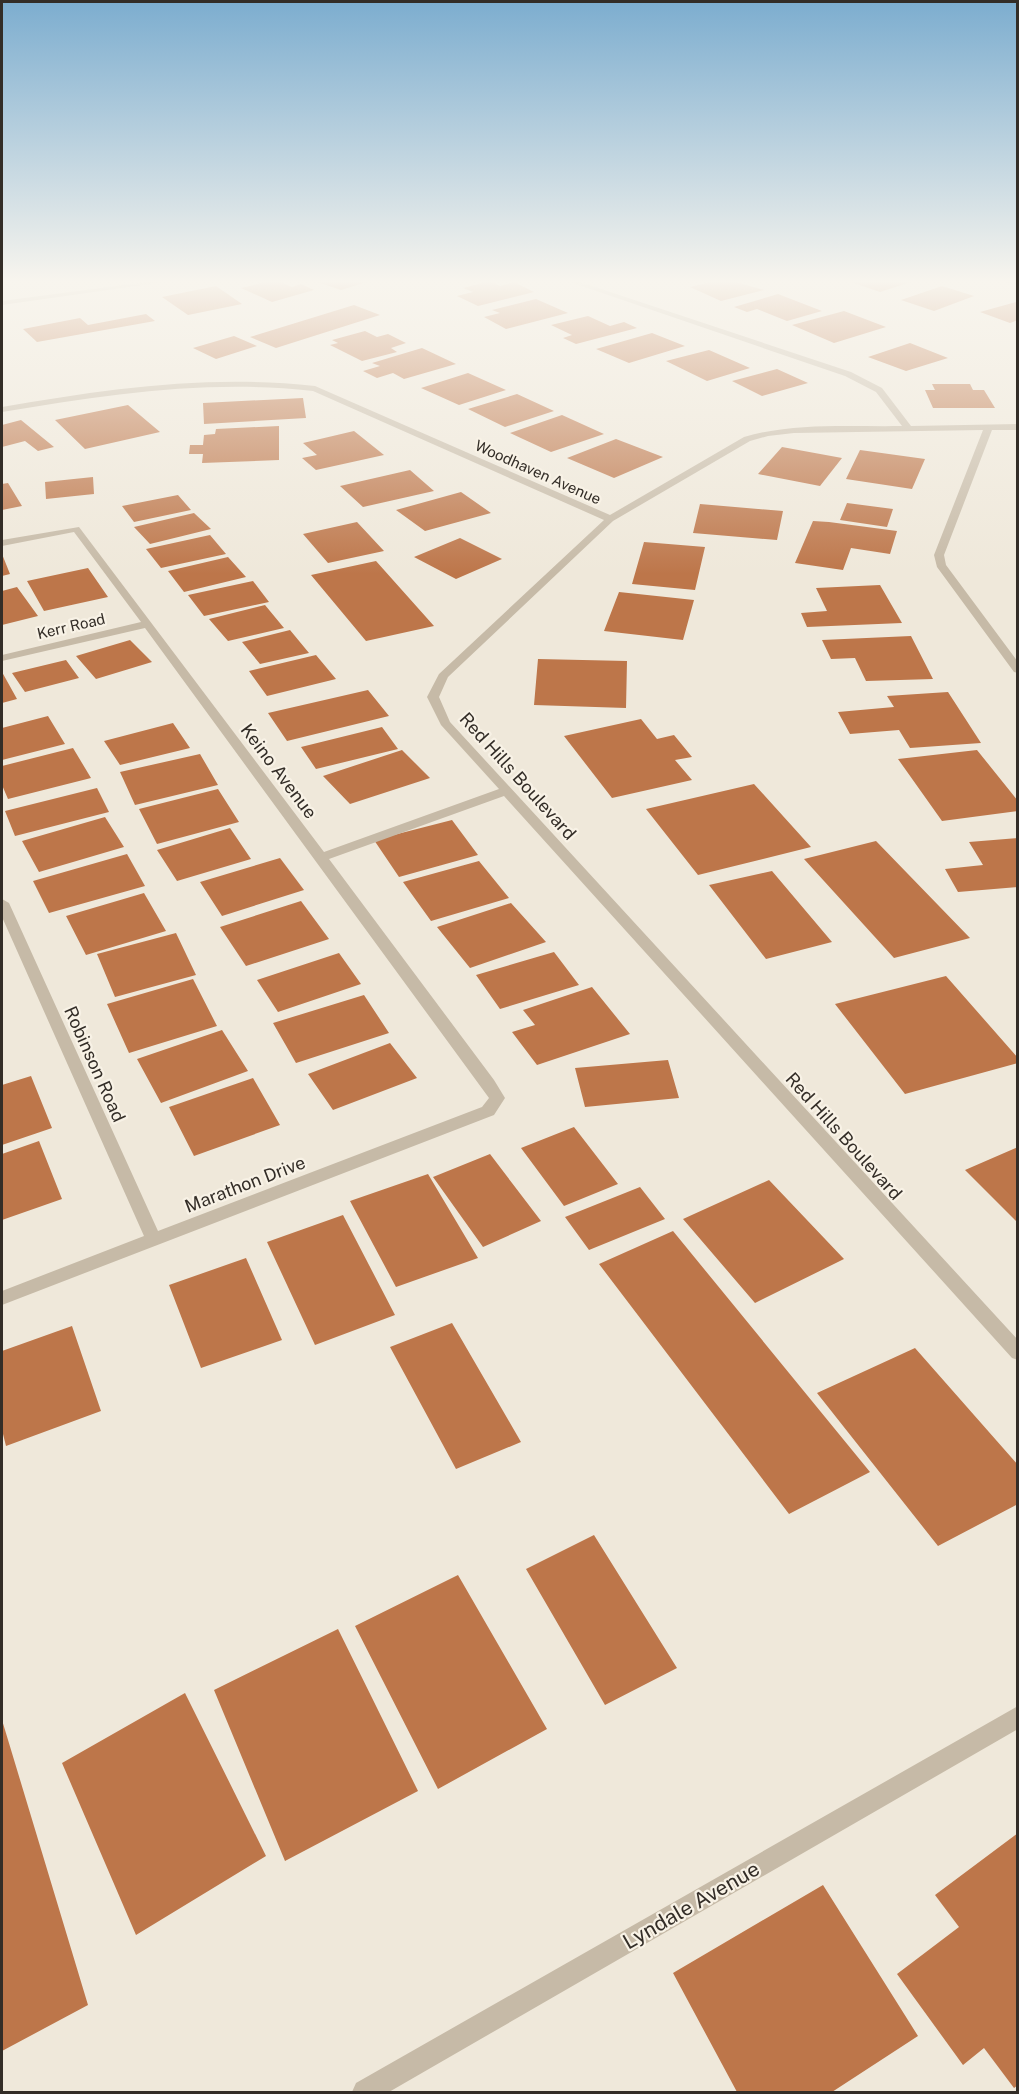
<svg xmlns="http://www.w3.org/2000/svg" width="1019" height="2094" viewBox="0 0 1019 2094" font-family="'Public Sans',sans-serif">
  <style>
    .building { fill: #bd764a }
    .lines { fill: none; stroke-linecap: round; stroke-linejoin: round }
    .street { fill: #c6baa7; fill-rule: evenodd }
    .labels { text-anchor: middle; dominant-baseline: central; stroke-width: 4.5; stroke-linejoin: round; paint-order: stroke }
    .far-street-label { font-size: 15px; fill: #332d27; stroke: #f8f2e6 }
    .street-label { font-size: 18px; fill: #332d27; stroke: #f8f2e6 }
    .near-street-label { font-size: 21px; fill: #332d27; stroke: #f8f2e6 }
  </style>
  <rect width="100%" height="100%" fill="#efe8da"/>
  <!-- building -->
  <path class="building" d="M 270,281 L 278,281 L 292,287 L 301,284 L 314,290 L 272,302 L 241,288 Z
    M 314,281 L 370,281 L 341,290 Z
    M 490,281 L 500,286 L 514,282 L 534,292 L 478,306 L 457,296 L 473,292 L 463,288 Z
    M 715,281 L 732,281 L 764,290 L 721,301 L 690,287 Z
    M 857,281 L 914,281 L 880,292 L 851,282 Z
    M 216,286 L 242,304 L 188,315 L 162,297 Z
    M 942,286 L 974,296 L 934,311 L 901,300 Z
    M 778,294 L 822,311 L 787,321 L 757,309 L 747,312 L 734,307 Z
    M 536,299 L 568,313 L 506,329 L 484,317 L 500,313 L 492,310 Z
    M 1016,302 L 1018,302 L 1018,320 L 1010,323 L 980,312 Z
    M 354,305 L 380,315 L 276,348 L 250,337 Z
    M 844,311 L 886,327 L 834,343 L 792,325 Z
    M 146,314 L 155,321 L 37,342 L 23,329 L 80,318 L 88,325 Z
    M 588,316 L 610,326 L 624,322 L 637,328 L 576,344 L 563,338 L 572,335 L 551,325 Z
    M 365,331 L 377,337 L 388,334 L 406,343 L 391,348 L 397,352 L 362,361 L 330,345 L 338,343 L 332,340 Z
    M 652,333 L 685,346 L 629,363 L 596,349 Z
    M 234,336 L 257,346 L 216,359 L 193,348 Z
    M 910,343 L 948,358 L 906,371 L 868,357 Z
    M 422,348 L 456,364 L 404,379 L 393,373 L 377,378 L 363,371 L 380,366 L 372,363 Z
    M 709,350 L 750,368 L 707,381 L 666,361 Z
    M 777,369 L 808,383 L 762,396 L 732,381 Z
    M 468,373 L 506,390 L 459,405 L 421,388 Z
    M 932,384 L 970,384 L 973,390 L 984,390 L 995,408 L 933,408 L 925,390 L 935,390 Z
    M 517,394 L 554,411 L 505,427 L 468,409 Z
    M 303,398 L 306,418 L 204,424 L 203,403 Z
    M 128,405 L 160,432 L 85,449 L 55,420 Z
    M 562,415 L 604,434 L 551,452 L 510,433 Z
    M 21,420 L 54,447 L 38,451 L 25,441 L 2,447 L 2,425 Z
    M 279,426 L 279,460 L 202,463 L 203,454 L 189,454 L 190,445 L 203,445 L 204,435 L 215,434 L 216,429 Z
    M 354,431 L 384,455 L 316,470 L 302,458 L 317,455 L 303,443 Z
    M 616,439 L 663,457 L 614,478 L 567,458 Z
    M 782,447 L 842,458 L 820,486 L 758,474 Z
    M 860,450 L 925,459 L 912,489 L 846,479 Z
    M 410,470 L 434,491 L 363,507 L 340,486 Z
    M 93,477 L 94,494 L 46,499 L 45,482 Z
    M 8,483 L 22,506 L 2,510 L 2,484 Z
    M 461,492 L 491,513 L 425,531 L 396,510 Z
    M 178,495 L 191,510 L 134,522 L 122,506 Z
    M 847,503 L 893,509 L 887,527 L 840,520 Z
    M 700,504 L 783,511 L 777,540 L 693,533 Z
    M 194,513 L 211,529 L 150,544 L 134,527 Z
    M 813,521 L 829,522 L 897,531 L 890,554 L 851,548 L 843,570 L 795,563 Z
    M 357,522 L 384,551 L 328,563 L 303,534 Z
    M 210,535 L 226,554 L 161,568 L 146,549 Z
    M 460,538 L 502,559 L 456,579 L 414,557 Z
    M 644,542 L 705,547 L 695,590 L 632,584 Z
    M 2,554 L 10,574 L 2,576 Z
    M 228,557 L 246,577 L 184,592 L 168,571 Z
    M 376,561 L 434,626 L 366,641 L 311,575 Z
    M 88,568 L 108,597 L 44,611 L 27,581 Z
    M 253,581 L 269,602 L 204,616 L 188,595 Z
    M 880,585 L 902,623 L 807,627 L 801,613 L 827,611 L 816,588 Z
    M 17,587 L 38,616 L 2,625 L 2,591 Z
    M 619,592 L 694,600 L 683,640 L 604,631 Z
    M 265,605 L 284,628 L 228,641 L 209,619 Z
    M 290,630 L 309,653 L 260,664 L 242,642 Z
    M 911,636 L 933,679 L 866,681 L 855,658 L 831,659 L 822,640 Z
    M 130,640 L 152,662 L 96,679 L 76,656 Z
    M 316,655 L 336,679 L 267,696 L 249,671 Z
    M 538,659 L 627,661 L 626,708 L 534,705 Z
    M 66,660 L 79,678 L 25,692 L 12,673 Z
    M 2,672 L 17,699 L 2,703 Z
    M 368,690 L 389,716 L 287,741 L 268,713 Z
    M 948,692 L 981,743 L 910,748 L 899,730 L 850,734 L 838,712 L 894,707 L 887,696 Z
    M 48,716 L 65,744 L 2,760 L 2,728 Z
    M 641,719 L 657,739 L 674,735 L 692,757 L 675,760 L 692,780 L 612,798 L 564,736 Z
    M 173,723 L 190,748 L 120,765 L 104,741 Z
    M 382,727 L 398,749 L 316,769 L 301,747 Z
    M 73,748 L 91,778 L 8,799 L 2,785 L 2,766 Z
    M 402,750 L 430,778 L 350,804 L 323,776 Z
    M 977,750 L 1018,801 L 1018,811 L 942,821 L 898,759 Z
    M 200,754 L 218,785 L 135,805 L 120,772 Z
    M 754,784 L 811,847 L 698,875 L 646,809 Z
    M 97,788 L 109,812 L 15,836 L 5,811 Z
    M 218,789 L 239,822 L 157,844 L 139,809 Z
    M 105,817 L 124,847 L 39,872 L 22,841 Z
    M 452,820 L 478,855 L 399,877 L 374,840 Z
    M 230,828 L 251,859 L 177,881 L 157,850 Z
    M 1018,838 L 1018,887 L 958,892 L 945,869 L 983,865 L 969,842 Z
    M 876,841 L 970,938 L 894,958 L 804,859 Z
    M 127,854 L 145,886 L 49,913 L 33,881 Z
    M 280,858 L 304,890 L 222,916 L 200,882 Z
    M 479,861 L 509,898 L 431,921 L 403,882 Z
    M 772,871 L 832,942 L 766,959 L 709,885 Z
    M 144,893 L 166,931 L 86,955 L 66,916 Z
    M 301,901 L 329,939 L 246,966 L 220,927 Z
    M 511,903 L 546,942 L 470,968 L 437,927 Z
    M 176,933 L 196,975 L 115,997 L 97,954 Z
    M 554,952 L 579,985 L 500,1009 L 476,975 Z
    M 339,953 L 361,984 L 278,1012 L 257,980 Z
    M 946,976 L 1018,1058 L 1018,1063 L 905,1094 L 835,1004 Z
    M 193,979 L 217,1026 L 129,1053 L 107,1004 Z
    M 592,987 L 630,1034 L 537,1065 L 512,1032 L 535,1025 L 523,1010 Z
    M 364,995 L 389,1033 L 296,1063 L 273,1023 Z
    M 222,1030 L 248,1071 L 161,1103 L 137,1059 Z
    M 390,1043 L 417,1078 L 333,1110 L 308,1074 Z
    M 668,1060 L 679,1098 L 585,1107 L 575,1068 Z
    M 31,1076 L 52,1128 L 2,1145 L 2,1085 Z
    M 253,1078 L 280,1125 L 194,1156 L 169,1107 Z
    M 574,1127 L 618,1184 L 564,1206 L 521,1148 Z
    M 39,1141 L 62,1199 L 2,1220 L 2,1154 Z
    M 1018,1147 L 1018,1223 L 965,1170 Z
    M 490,1154 L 541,1221 L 483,1247 L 433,1177 Z
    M 428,1174 L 478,1258 L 396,1287 L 350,1201 Z
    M 769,1180 L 844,1259 L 755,1303 L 683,1219 Z
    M 640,1187 L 665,1219 L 589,1250 L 565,1217 Z
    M 343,1215 L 395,1315 L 315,1345 L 267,1242 Z
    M 673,1231 L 870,1472 L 789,1514 L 599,1264 Z
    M 246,1258 L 282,1340 L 201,1368 L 169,1285 Z
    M 452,1323 L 521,1442 L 456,1469 L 390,1347 Z
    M 72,1326 L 101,1411 L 6,1446 L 2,1430 L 2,1351 Z
    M 915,1348 L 1018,1465 L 1018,1504 L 938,1546 L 817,1393 Z
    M 594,1535 L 677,1668 L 605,1705 L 526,1569 Z
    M 458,1575 L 547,1729 L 438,1789 L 355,1626 Z
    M 338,1629 L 418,1791 L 285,1861 L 214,1690 Z
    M 185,1693 L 266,1856 L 136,1935 L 62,1763 Z
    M 2,1720 L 88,2005 L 2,2051 Z
    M 1018,1833 L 1018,2085 L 1014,2088 L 984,2048 L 963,2065 L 897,1974 L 959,1927 L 935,1895 Z
    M 823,1885 L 918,2036 L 832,2092 L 737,2092 L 673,1973 Z"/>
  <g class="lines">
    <!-- street -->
    <path class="street" d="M 154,281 L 171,281 L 2,305 L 2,301 Z
      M 567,281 L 577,281 L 851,372 L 882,388 L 911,426 L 1018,424 L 1018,430 L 992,430 L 944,555 L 946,565 L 1018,662 L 1018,673 L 1014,672 L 937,567 L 934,555 L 983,430 L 794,433 L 768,436 L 750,441 L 613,521 L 448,677 L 439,697 L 450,722 L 1018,1340 L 1018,1360 L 1012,1358 L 504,796 L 329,859 L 494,1080 L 505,1098 L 494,1115 L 2,1305 L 2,1291 L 144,1236 L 2,917 L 2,899 L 9,903 L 158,1231 L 482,1107 L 489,1098 L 145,628 L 2,661 L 2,655 L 141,622 L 74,532 L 2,546 L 2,540 L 79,527 L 324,852 L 499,789 L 441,725 L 427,697 L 439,674 L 604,520 L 313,391 C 208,379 106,395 2,412 L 2,407 C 106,389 209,374 315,386 L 610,515 L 744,437 C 795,422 850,427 902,426 L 876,392 L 845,376 Z
      M 1006,281 L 1018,281 L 1018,285 L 1007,283 Z
      M 1018,1706 L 1018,1729 L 389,2092 L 352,2092 L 356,2083 Z"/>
  </g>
  <!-- sky -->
  <linearGradient id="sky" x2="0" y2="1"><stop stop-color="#7cadcf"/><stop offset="0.49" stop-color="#f8f5ee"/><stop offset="1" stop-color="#f8f5ee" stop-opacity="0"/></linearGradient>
  <rect width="1019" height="574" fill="url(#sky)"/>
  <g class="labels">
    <!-- far-street labels -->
    <g class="far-street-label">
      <text transform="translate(538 472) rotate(24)">Woodhaven Avenue</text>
      <text transform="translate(71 626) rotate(-13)">Kerr Road</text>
    </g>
    <!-- street labels -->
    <g class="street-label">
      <text transform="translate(279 771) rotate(53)">Keino Avenue</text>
      <text transform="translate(518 776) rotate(48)">Red Hills Boulevard</text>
      <text transform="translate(95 1064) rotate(66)">Robinson Road</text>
      <text transform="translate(844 1136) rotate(48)">Red Hills Boulevard</text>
      <text transform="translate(245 1184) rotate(-21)">Marathon Drive</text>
    </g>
    <!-- near-street labels -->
    <g class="near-street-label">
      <text transform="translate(691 1905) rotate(-30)">Lyndale Avenue</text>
    </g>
  </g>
  <!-- border -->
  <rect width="1019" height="2094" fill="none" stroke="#332d27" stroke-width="6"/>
</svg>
